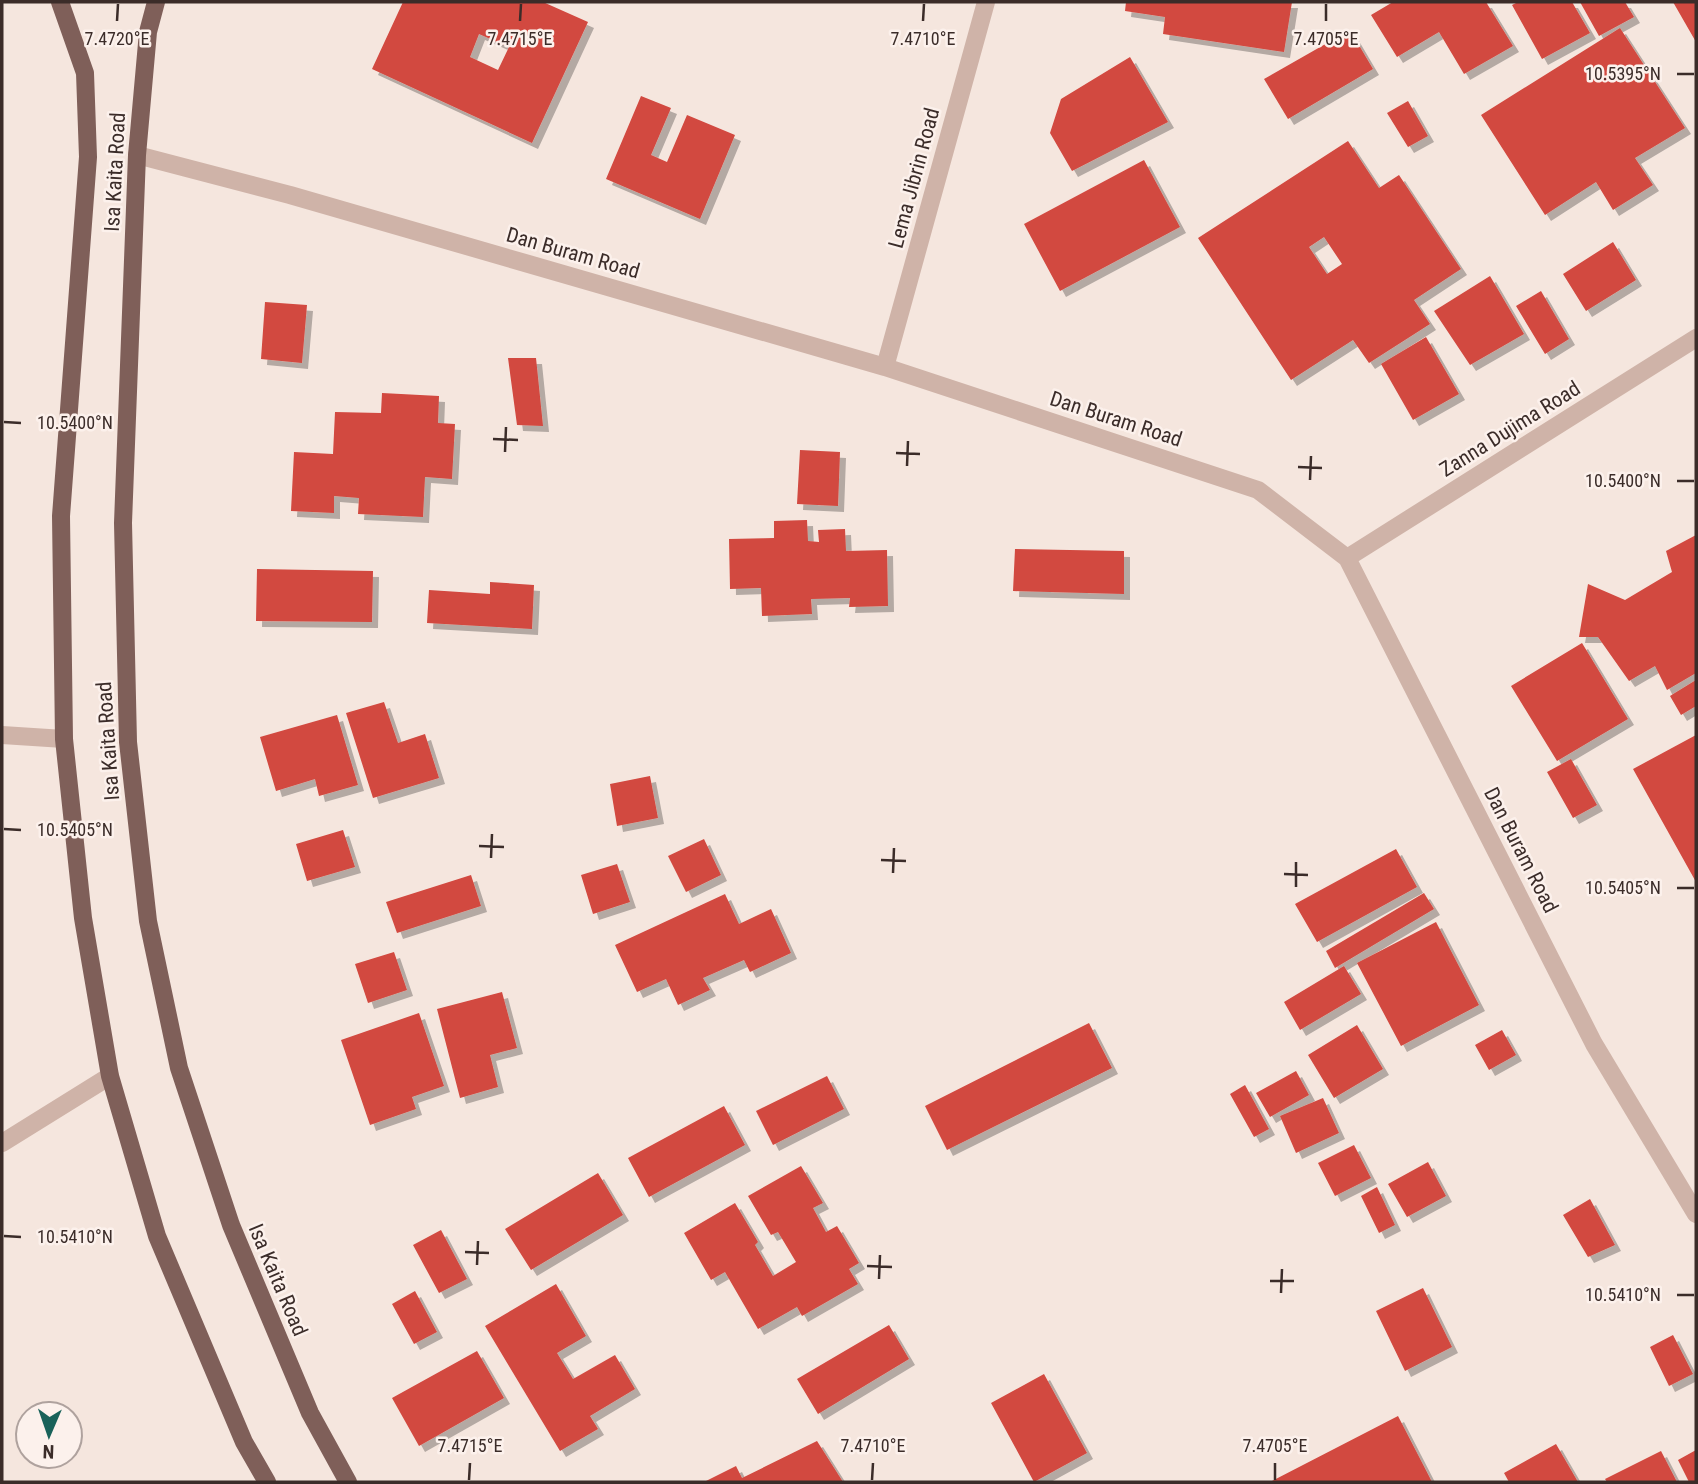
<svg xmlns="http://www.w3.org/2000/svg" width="1698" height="1484" viewBox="0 0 1698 1484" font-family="'Roboto Condensed',sans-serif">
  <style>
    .building { fill: #d2483f; fill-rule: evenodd; filter: url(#shadow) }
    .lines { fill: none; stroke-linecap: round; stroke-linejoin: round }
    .minor { stroke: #cfb3a8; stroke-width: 18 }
    .primary { stroke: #7f5f59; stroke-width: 18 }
    .ticks { fill: none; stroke: #3b2c29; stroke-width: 2.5 }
    .labels { text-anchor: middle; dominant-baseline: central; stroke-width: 5; stroke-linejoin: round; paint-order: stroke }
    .street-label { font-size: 21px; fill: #3b2c29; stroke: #fcf1ec }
    .ticks-label { font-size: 18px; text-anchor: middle; fill: #3b2c29; stroke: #fcf1ec; stroke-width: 5; stroke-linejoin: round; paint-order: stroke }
  </style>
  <defs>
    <filter id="shadow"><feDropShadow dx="6" dy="6" stdDeviation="0" flood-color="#0004"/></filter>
  </defs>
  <rect width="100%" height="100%" fill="#f5e6de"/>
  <!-- building -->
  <path class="building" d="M 403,2 L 543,2 L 588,22 L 532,143 L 372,69 ZM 479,34 L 509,47 L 498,70 L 470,57 Z
    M 1126,2 L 1292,2 L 1284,52 L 1163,34 L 1165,17 L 1125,11 Z
    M 1393,2 L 1486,2 L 1513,46 L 1464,74 L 1439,32 L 1397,57 L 1371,15 Z
    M 1518,2 L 1572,2 L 1590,33 L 1542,59 L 1512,5 Z
    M 1580,2 L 1625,2 L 1634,17 L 1599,36 Z
    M 1673,2 L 1696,2 L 1696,42 Z
    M 1620,28 L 1685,128 L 1635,158 L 1653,185 L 1613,210 L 1596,182 L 1545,215 L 1481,115 Z
    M 1350,30 L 1373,69 L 1288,119 L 1264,79 Z
    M 1130,57 L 1168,122 L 1072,171 L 1050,133 L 1061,99 Z
    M 641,96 L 671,108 L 651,155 L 667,162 L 687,115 L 735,135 L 700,219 L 606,179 Z
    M 1408,101 L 1428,136 L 1408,147 L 1387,113 Z
    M 1348,141 L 1379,188 L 1399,175 L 1461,269 L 1414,300 L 1430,324 L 1369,363 L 1353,340 L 1291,380 L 1198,238 ZM 1324,237 L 1342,264 L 1327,274 L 1309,247 Z
    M 1144,160 L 1180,227 L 1060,291 L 1024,224 Z
    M 1613,242 L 1636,280 L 1586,311 L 1563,274 Z
    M 1490,276 L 1524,334 L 1470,365 L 1434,311 Z
    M 1541,291 L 1569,339 L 1545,354 L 1516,306 Z
    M 265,302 L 307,305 L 302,363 L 261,359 Z
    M 1426,337 L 1459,394 L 1413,420 L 1381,364 Z
    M 508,358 L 536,358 L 543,426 L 517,425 Z
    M 382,393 L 439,396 L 438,423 L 455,424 L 452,479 L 425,477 L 423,517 L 358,514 L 359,498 L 334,496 L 334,513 L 291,511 L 294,452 L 333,454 L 335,412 L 381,413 Z
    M 800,450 L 840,452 L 838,506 L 797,504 Z
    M 807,520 L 808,541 L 819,542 L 818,530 L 845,529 L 846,551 L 887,550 L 888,606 L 849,607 L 850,598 L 811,599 L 812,614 L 762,616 L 761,588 L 730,589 L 729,539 L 774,538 L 774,521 Z
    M 1696,535 L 1696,673 L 1667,690 L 1655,666 L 1629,681 L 1598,637 L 1579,637 L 1588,584 L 1625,600 L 1672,572 L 1666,551 Z
    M 1015,549 L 1124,551 L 1124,594 L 1013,591 Z
    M 257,569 L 373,571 L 372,622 L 256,621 Z
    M 490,582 L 534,585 L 532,629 L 427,623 L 429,590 L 490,594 Z
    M 1582,643 L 1628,719 L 1557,761 L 1511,686 Z
    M 1696,680 L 1696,706 L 1681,715 L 1670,696 Z
    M 384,702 L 398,743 L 425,734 L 439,778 L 373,798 L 346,713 Z
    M 337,715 L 358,785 L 319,796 L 315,779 L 276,791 L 260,737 Z
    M 1696,735 L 1696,882 L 1633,769 Z
    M 1571,759 L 1597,805 L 1573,818 L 1547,772 Z
    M 650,776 L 658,818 L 617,826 L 610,784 Z
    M 343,830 L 355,867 L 307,881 L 296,844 Z
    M 704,839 L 721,875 L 686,892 L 668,856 Z
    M 1396,849 L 1417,887 L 1317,942 L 1295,904 Z
    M 617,864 L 630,902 L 593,914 L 581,875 Z
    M 471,875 L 481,906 L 397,933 L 386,902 Z
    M 1424,893 L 1434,909 L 1335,968 L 1326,951 Z
    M 725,894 L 739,924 L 771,909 L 791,953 L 750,972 L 744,960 L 703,978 L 710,990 L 678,1005 L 666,979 L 637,992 L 615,945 Z
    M 1436,922 L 1479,1005 L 1401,1046 L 1357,963 Z
    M 394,952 L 407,990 L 368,1003 L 355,964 Z
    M 1344,966 L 1361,994 L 1300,1030 L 1284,1002 Z
    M 502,992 L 517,1048 L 490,1055 L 498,1087 L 460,1098 L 437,1009 Z
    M 419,1013 L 444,1086 L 412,1097 L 416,1109 L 370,1125 L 341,1040 Z
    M 1089,1023 L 1112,1068 L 947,1150 L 925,1106 Z
    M 1357,1025 L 1383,1069 L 1334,1098 L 1308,1055 Z
    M 1502,1030 L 1516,1055 L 1489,1070 L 1475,1045 Z
    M 1296,1071 L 1309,1095 L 1270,1117 L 1256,1093 Z
    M 827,1076 L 844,1109 L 773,1145 L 756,1111 Z
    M 1245,1085 L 1269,1129 L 1254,1137 L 1230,1094 Z
    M 1323,1098 L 1339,1133 L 1296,1153 L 1280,1116 Z
    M 724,1106 L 745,1145 L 649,1197 L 628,1158 Z
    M 1354,1145 L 1371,1178 L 1335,1196 L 1318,1163 Z
    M 1428,1162 L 1446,1196 L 1407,1217 L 1388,1184 Z
    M 801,1166 L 823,1203 L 813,1208 L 826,1232 L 837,1226 L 859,1263 L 849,1269 L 858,1284 L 802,1316 L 797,1307 L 758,1329 L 725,1272 L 711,1280 L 684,1233 L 735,1203 L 758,1242 L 755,1245 L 773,1276 L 796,1262 L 778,1232 L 771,1235 L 748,1196 Z
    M 598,1173 L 623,1215 L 531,1270 L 505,1229 Z
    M 1377,1187 L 1395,1225 L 1379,1233 L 1361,1196 Z
    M 1590,1199 L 1615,1245 L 1588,1257 L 1563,1215 Z
    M 441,1230 L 467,1279 L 439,1293 L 413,1245 Z
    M 556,1284 L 586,1336 L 557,1353 L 573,1379 L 615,1355 L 635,1389 L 590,1416 L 598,1429 L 560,1451 L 485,1326 Z
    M 1423,1288 L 1452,1347 L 1405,1371 L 1376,1311 Z
    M 415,1291 L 437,1332 L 414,1344 L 392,1304 Z
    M 889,1325 L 909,1359 L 818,1414 L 797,1379 Z
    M 1673,1335 L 1693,1374 L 1669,1386 L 1650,1347 Z
    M 477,1351 L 504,1398 L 419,1446 L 392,1398 Z
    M 1044,1374 L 1087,1453 L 1034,1482 L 991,1403 Z
    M 1398,1416 L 1432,1482 L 1270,1482 Z
    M 817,1441 L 843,1482 L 704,1482 L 736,1466 L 742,1478 Z
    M 1556,1444 L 1578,1482 L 1509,1482 L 1504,1473 Z
    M 1696,1450 L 1696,1482 L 1689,1482 L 1678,1460 Z
    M 1661,1451 L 1677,1482 L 1607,1482 L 1605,1479 Z"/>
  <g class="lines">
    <!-- minor -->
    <path class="minor" d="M 137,155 L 290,195 L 885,367 L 1258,490 L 1347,558 L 1594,1044 L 1696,1214
      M 885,367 L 986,2
      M 1347,558 L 1696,338
      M 2,735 L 64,739
      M 2,1143 L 110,1076"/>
    <!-- primary -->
    <path class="primary" d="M 60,2 L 85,73 L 88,157 L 61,516 L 64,739 L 83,918 L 110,1076 L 157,1236 L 244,1442 L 267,1482
      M 156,2 L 148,32 L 137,155 L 123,523 L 128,742 L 148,921 L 179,1068 L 231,1225 L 310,1413 L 348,1482"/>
  </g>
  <!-- ticks -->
  <path class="ticks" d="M 117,21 L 118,4M 520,21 L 521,4M 923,21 L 924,4M 1326,21 L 1326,4M 1677,74 L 1694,74M 4,422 L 21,423M 493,439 L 518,440M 505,452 L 506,427M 896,453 L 920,454M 907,466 L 908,441M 1298,467 L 1322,468M 1310,480 L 1311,456M 1677,481 L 1694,481M 4,829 L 21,830M 479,846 L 504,847M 491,858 L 492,834M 881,860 L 906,861M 893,873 L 894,848M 1284,874 L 1308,875M 1296,887 L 1296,862M 1677,888 L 1694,888M 4,1236 L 21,1237M 465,1252 L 489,1253M 477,1265 L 478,1241M 867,1266 L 892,1267M 879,1279 L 880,1255M 1270,1281 L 1294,1281M 1281,1293 L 1282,1269M 1677,1295 L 1694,1295M 469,1480 L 470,1463M 872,1480 L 873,1463M 1275,1480 L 1275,1463"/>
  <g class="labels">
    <!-- street labels -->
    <g class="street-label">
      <text transform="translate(115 172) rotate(-87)">Isa Kaita Road</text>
      <text transform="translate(914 178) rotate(-75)">Lema Jibrin Road</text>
      <text transform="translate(573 253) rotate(16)">Dan Buram Road</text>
      <text transform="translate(1116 419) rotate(18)">Dan Buram Road</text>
      <text transform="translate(1510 429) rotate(-32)">Zanna Dujima Road</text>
      <text transform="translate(108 741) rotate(-94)">Isa Kaita Road</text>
      <text transform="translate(1521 850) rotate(63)">Dan Buram Road</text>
      <text transform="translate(278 1280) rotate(67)">Isa Kaita Road</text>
    </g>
  </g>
  <g class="ticks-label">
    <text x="117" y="45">7.4720°E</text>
    <text x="520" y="45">7.4715°E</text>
    <text x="923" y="45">7.4710°E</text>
    <text x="1326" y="45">7.4705°E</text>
    <text x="1623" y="80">10.5395°N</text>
    <text x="75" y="429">10.5400°N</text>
    <text x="1623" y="487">10.5400°N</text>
    <text x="75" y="836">10.5405°N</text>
    <text x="1623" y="894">10.5405°N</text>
    <text x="75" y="1243">10.5410°N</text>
    <text x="1623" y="1301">10.5410°N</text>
    <text x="470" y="1452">7.4715°E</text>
    <text x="873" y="1452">7.4710°E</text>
    <text x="1275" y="1452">7.4705°E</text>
  </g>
  <!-- border -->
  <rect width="1698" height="1484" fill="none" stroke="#3b2c29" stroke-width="7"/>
  <!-- north arrow -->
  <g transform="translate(49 1435) rotate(182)"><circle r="33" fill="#fcf1ec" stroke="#afa29e" stroke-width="2"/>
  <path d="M0-5L12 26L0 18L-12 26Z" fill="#19625a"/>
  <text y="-10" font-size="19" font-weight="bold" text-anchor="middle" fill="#3b2c29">N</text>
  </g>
</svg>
